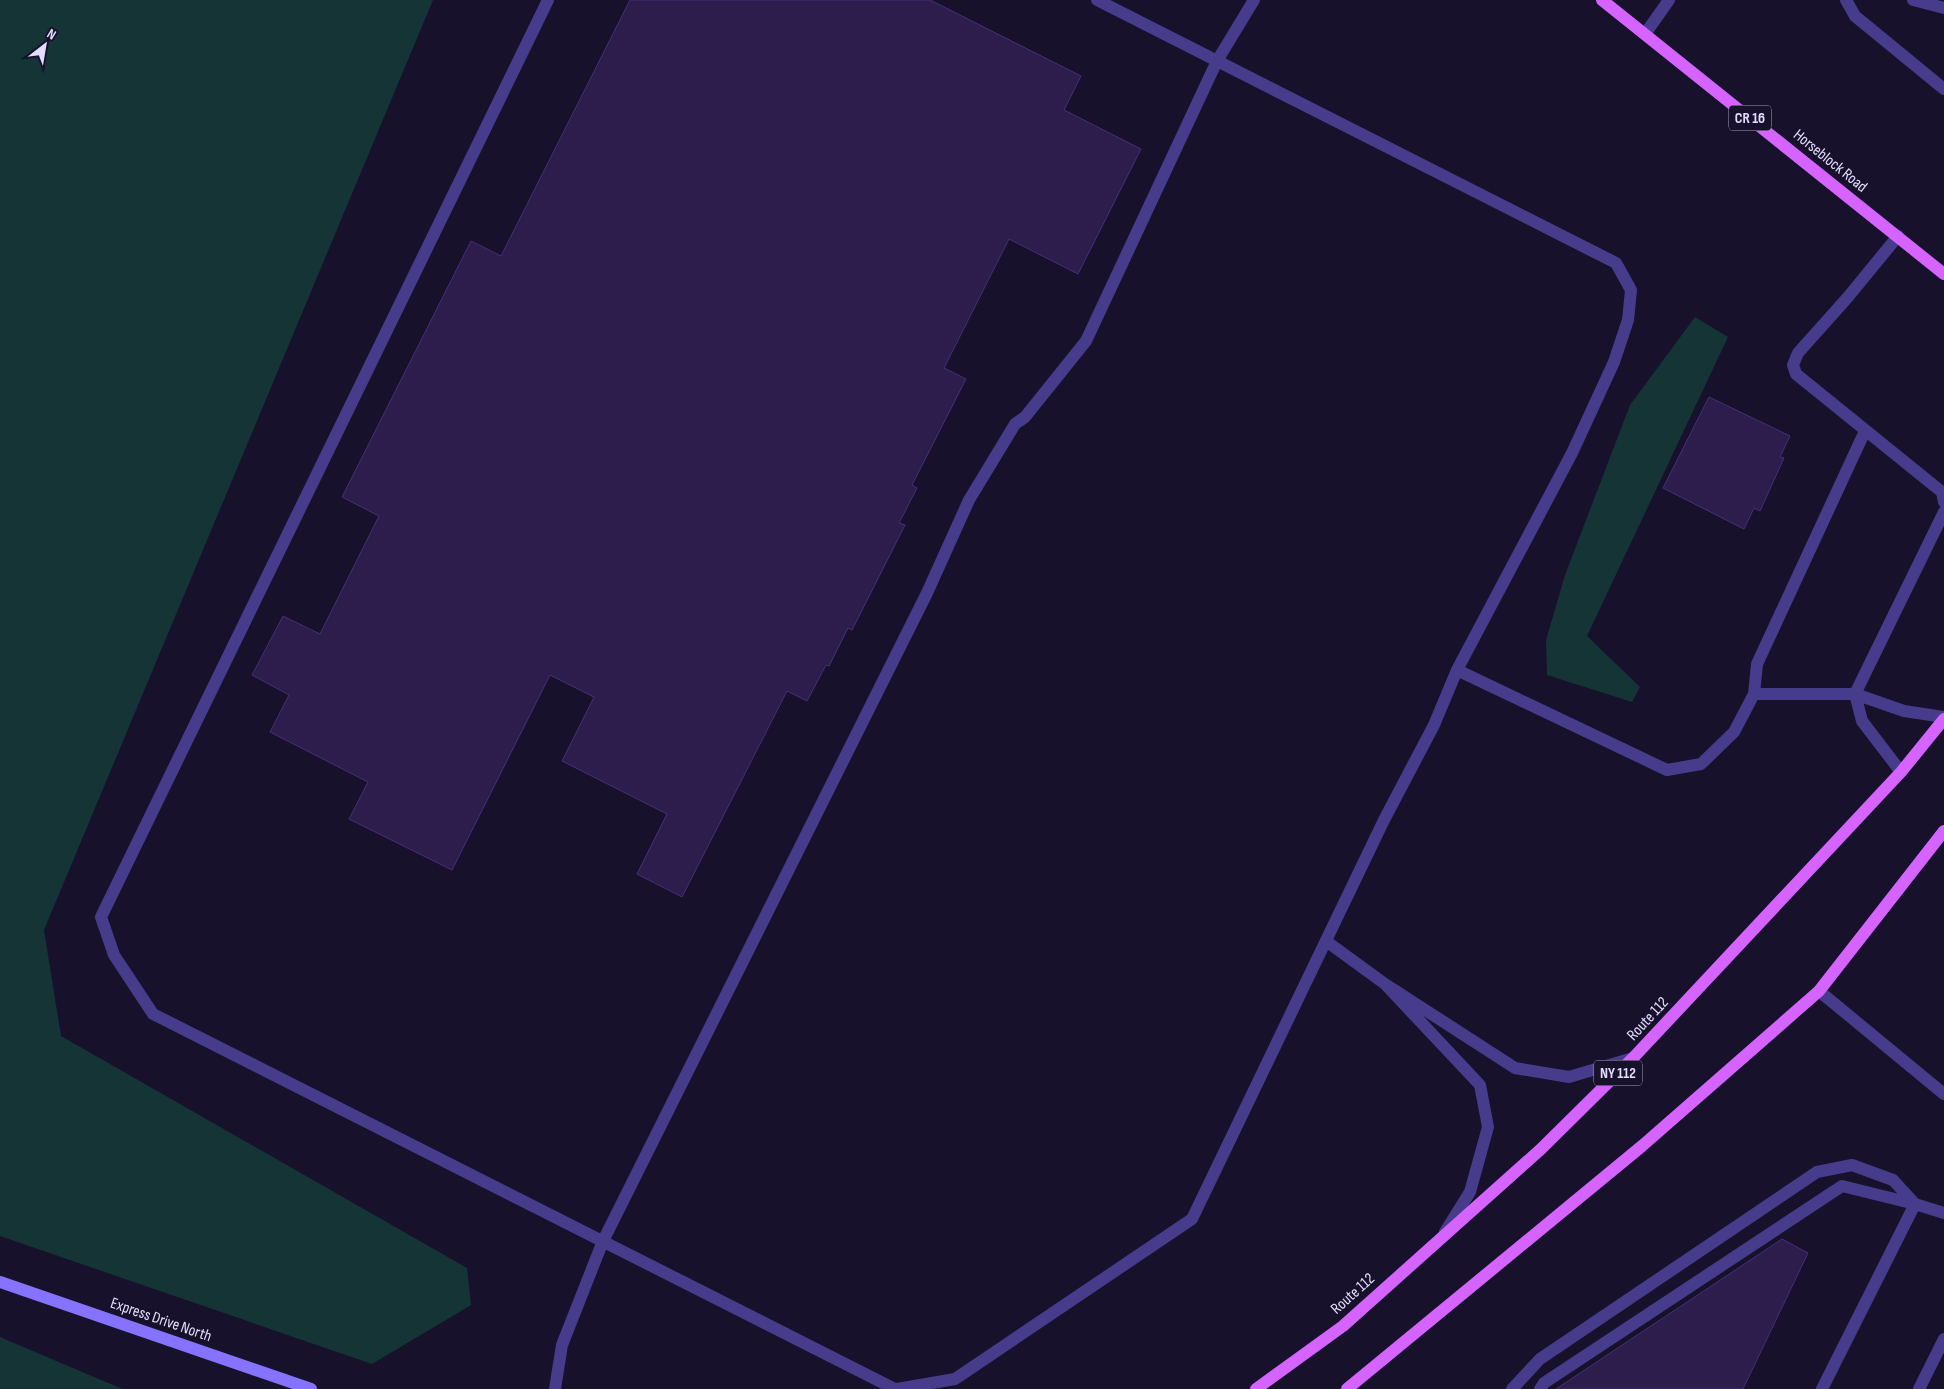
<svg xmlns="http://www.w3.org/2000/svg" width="1944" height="1389" viewBox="0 0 1944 1389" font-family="'Sofia Sans Condensed',sans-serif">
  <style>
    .green { fill: #143436 }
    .building { fill: #2c1d4d; stroke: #452f79 }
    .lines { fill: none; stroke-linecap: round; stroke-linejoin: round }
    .lane { stroke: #473c8b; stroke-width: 12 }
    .secondary { stroke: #8573ff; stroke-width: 12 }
    .primary { stroke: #d563ff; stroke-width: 12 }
    .labels { text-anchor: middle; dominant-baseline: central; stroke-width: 4; stroke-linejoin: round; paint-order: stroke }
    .shield { fill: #18112c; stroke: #a79fc0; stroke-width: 1 }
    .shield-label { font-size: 15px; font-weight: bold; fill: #e4dcff }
    .street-label { font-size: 16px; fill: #e4dcff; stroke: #18112c }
  </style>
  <rect width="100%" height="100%" fill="#18112c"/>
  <!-- green -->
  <path class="green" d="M 0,0 L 433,0 L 44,930 L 61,1036 L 467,1268 L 471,1305 L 372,1364 L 0,1236 Z
    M 1695,317 L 1728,337 L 1587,636 L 1640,687 L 1632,702 L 1547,675 L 1546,640 L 1565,575 L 1630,405 Z
    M 0,1337 L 120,1388 L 123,1389 L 0,1389 Z"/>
  <!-- building -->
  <path class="building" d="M 630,0 L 930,0 L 1081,76 L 1064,110 L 1141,149 L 1078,274 L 1009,239 L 944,368 L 966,379 L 912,485 L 917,488 L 899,523 L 905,525 L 852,630 L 848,628 L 829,666 L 826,665 L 807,701 L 787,691 L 682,897 L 637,874 L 667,814 L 562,761 L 594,697 L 550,675 L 452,870 L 349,819 L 368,782 L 270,732 L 289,695 L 252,675 L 283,616 L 320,634 L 379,516 L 342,497 L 471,241 L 501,256 Z
    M 1709,397 L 1790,436 L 1780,457 L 1784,458 L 1760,511 L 1754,508 L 1744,529 L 1663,488 Z
    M 1782,1239 L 1808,1253 L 1743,1389 L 1556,1389 Z"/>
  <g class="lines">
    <!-- lane -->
    <path class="lane" d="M 548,0 L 101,917 L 114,955 L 153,1014 L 895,1389
      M 1846,0 L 1855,16 L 1944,89
      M 1913,0 L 1944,8
      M 1645,34 L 1669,0
      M 1898,236 L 1848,297 L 1798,353 L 1793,365 L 1796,374 L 1942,492 L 1944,502
      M 1457,670 L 1667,770 L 1701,764 L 1734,732 L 1754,694 L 1757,664 L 1865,431
      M 1754,694 L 1855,694 L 1904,711 L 1944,717
      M 1901,772 L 1862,721 L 1855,694 L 1944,512
      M 1326,941 L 1385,984
      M 1819,991 L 1944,1094
      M 1445,1232 L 1470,1192 L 1488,1127 L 1480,1085 L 1385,984 L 1515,1068 L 1569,1077 L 1633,1058
      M 555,1389 L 562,1345 L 603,1241 L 927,593 L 969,500 L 1015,424 L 1025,417 L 1086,341 L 1217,61 L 1254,0
      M 897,1389 L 955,1379 L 1192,1219 L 1384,820 L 1434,725 L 1457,670 L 1572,453 L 1614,362 L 1628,320 L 1631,290 L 1616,263 L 1097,0
      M 1512,1389 L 1540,1359 L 1817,1172 L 1852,1165 L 1893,1180 L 1915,1204
      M 1540,1389 L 1544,1383 L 1842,1186 L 1915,1204
      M 1822,1389 L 1915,1204 L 1944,1213
      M 1919,1389 L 1944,1339"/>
    <!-- secondary -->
    <path class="secondary" d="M 0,1282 L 311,1389"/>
    <!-- primary -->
    <path class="primary" d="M 1602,0 L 1944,274
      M 1256,1389 L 1343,1326 L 1541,1149 L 1633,1058 L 1901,772 L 1944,719
      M 1347,1389 L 1642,1146 L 1819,991 L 1944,831"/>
  </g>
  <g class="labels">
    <!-- shield labels -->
    <g class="shield">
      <rect x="1729" y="105.5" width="42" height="25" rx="4"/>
      <rect x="1594" y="1060.5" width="48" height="25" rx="4"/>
    </g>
    <g class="shield-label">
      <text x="1750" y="118">CR 16</text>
      <text x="1618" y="1073">NY 112</text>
    </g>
    <!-- street labels -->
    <g class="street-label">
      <text transform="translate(1830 161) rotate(39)">Horseblock Road</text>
      <text transform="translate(1648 1019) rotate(-47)">Route 112</text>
      <text transform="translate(1353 1294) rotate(-42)">Route 112</text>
      <text transform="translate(161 1320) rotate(19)">Express Drive North</text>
    </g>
  </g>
  <!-- north arrow -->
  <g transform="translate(45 45) rotate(31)" stroke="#18112c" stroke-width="4" paint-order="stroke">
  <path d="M0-4L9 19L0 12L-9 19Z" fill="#e4dcff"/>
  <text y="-8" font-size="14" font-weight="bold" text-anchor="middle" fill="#e4dcff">N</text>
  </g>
</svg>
